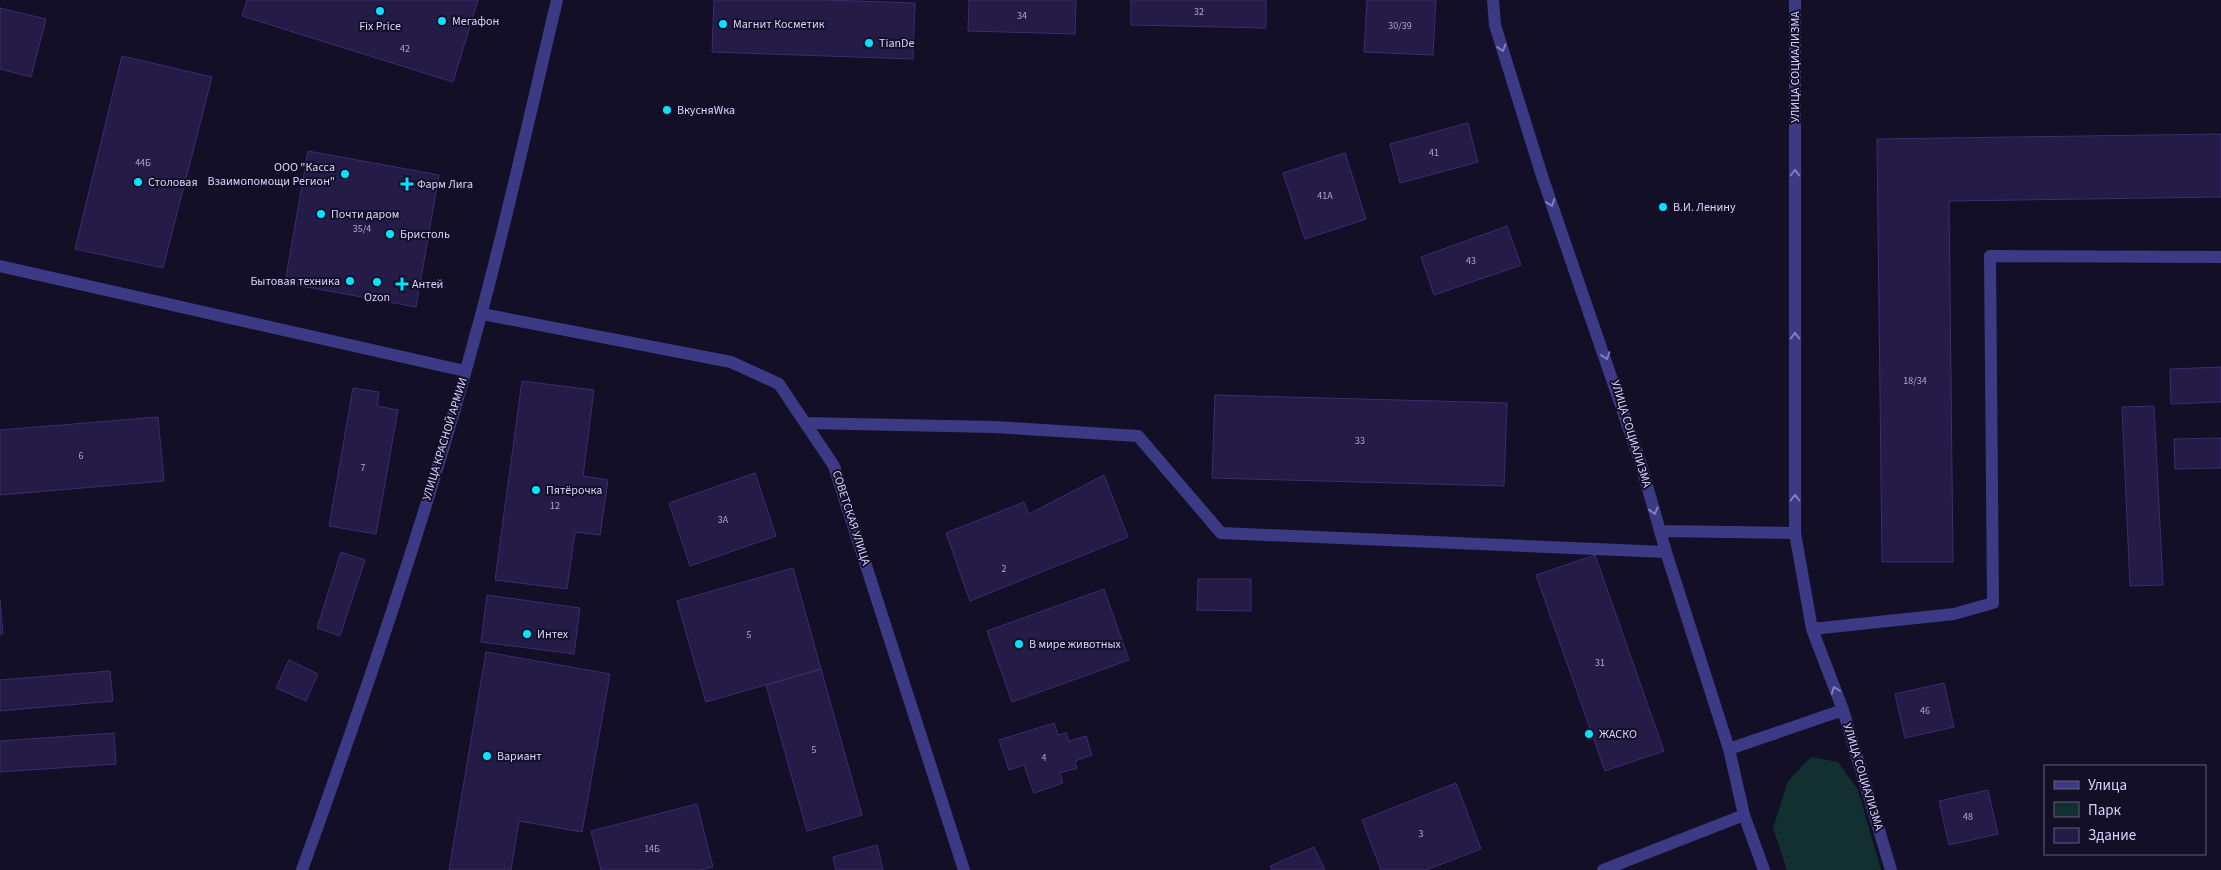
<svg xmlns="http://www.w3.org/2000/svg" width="2221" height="870" viewBox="0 0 2221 870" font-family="'Source Sans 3',sans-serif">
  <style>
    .green { fill: #12302f }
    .building { fill: #241b47; stroke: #3b2d73 }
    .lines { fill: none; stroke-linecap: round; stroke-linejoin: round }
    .minor { stroke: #3d3a85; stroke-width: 12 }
    .oneway { stroke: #837fbc }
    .poi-dot { fill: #00e5ff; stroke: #130f26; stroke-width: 2 }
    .labels { text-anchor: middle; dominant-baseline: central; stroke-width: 4; stroke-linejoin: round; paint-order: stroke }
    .number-label { font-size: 10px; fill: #aca6d1 }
    .poi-label { font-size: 12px; fill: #d9d4ff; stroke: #130f26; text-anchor: start }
    .street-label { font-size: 12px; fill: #d9d4ff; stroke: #130f26 }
  </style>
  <rect width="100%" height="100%" fill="#130f26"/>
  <!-- green -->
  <path class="green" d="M 1811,757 L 1838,762 L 1858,790 L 1881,870 L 1787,870 L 1773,828 L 1788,781 Z"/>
  <!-- building -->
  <path class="building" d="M 247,0 L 478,0 L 453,82 L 242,16 Z
    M 714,0 L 826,0 L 915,3 L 913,59 L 712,52 Z
    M 969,0 L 1076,0 L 1075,34 L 968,31 Z
    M 1131,0 L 1266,0 L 1266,28 L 1131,25 Z
    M 1367,0 L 1436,0 L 1433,55 L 1364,52 Z
    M 0,8 L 46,19 L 31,77 L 0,69 Z
    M 122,56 L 212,77 L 163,268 L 75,249 Z
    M 1468,123 L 1478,162 L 1400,183 L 1390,144 Z
    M 2221,134 L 2221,197 L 1949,201 L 1953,562 L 1882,562 L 1877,139 Z
    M 308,151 L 439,175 L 416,307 L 285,283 Z
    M 1345,153 L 1366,219 L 1305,239 L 1283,173 Z
    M 1507,226 L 1521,265 L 1434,295 L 1421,257 Z
    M 2221,367 L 2221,402 L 2171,404 L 2170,369 Z
    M 522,381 L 594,390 L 583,476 L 608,480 L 600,535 L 575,532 L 567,589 L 495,580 Z
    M 353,388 L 379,392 L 377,406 L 398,410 L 376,534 L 329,526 Z
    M 1215,395 L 1507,403 L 1504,486 L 1212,478 Z
    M 2154,406 L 2163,585 L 2130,586 L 2122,407 Z
    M 158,417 L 164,481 L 0,495 L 0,430 Z
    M 2221,438 L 2221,468 L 2175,469 L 2174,439 Z
    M 755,473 L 776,536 L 690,566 L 669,503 Z
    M 1104,475 L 1128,537 L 970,601 L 946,533 L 1024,502 L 1029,514 Z
    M 341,552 L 365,560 L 340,636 L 317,628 Z
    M 1595,555 L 1664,751 L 1605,771 L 1536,575 Z
    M 793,568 L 821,669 L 706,702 L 677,601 Z
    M 1198,579 L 1251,579 L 1251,611 L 1197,610 Z
    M 1104,589 L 1129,660 L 1012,702 L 987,631 Z
    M 487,595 L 580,608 L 574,654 L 481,642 Z
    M 0,600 L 3,634 L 0,634 Z
    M 486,652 L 610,674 L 582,832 L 519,821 L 511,870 L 449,870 Z
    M 289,660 L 318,674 L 306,701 L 276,688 Z
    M 821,669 L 862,815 L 807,831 L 766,685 Z
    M 110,671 L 113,701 L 0,711 L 0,680 Z
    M 1944,683 L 1954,727 L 1905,738 L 1895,694 Z
    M 1054,723 L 1058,735 L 1066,733 L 1069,741 L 1086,736 L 1092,755 L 1075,761 L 1077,768 L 1060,773 L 1063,783 L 1034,793 L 1024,765 L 1009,770 L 999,740 Z
    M 114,733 L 116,764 L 0,772 L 0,741 Z
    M 1456,783 L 1481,849 L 1426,870 L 1381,870 L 1362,820 Z
    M 1988,790 L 1998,834 L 1949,845 L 1939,801 Z
    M 697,804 L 713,867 L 701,870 L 601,870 L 591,831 Z
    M 877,845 L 883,870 L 836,870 L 833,857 Z
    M 1314,847 L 1325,870 L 1272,870 L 1270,866 Z"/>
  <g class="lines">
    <!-- minor -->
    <path class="minor" d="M 1493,0 L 1495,25 L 1542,176 L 1640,461 L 1666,552 L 1729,749 L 1744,815 L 1764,870
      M 1795,0 L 1795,533 L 1812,629 L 1843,710 L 1891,870
      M 0,266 L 465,371
      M 482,314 L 731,362 L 779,384 L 834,466 L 964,870
      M 805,423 L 994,427 L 1138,436 L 1221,533 L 1666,552
      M 1660,531 L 1795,533
      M 1812,629 L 1954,614 L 1993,603 L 1990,256 L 2221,257
      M 1729,749 L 1843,710
      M 302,870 C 368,687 431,503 481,315 C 509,211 532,105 557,0
      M 1603,870 L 1744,815"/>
  </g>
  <!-- one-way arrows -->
  <defs><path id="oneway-chevron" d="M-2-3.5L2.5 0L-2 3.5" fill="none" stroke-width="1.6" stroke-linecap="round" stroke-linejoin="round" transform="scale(1.25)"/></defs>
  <g class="oneway">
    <use href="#oneway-chevron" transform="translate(1502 48) rotate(73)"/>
    <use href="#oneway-chevron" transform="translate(1795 173) rotate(-90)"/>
    <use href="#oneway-chevron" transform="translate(1551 203) rotate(70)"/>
    <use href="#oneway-chevron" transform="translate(1795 336) rotate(-90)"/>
    <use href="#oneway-chevron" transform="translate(1606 356) rotate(71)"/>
    <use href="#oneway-chevron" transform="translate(1795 498) rotate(-90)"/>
    <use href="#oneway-chevron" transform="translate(1654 511) rotate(75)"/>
    <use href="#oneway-chevron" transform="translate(1835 690) rotate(-111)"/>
  </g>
  <!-- markers -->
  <g class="poi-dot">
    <circle cx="380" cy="11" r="5"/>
    <circle cx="442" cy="21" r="5"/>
    <circle cx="723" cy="24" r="5"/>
    <circle cx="869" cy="43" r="5"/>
    <circle cx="667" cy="110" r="5"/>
    <circle cx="345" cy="174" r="5"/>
    <circle cx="138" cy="182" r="5"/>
    <path d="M404.5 176.5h5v5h5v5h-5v5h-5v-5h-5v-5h5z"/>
    <circle cx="1663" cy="207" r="5"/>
    <circle cx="321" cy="214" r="5"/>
    <circle cx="390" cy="234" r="5"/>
    <circle cx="350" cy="281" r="5"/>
    <circle cx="377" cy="282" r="5"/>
    <path d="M399.5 276.5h5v5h5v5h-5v5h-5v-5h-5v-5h5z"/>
    <circle cx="536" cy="490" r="5"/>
    <circle cx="527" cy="634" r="5"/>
    <circle cx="1019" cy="644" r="5"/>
    <circle cx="1589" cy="734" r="5"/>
    <circle cx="487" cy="756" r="5"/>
  </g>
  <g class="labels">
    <!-- number labels -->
    <g class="number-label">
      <text x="1199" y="12">32</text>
      <text x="1022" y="16">34</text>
      <text x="1400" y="26">30/39</text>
      <text x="405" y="49">42</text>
      <text x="1434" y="153">41</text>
      <text x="143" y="163">44Б</text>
      <text x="1325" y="196">41А</text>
      <text x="362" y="229">35/4</text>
      <text x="1471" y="261">43</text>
      <text x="1915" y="381">18/34</text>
      <text x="1360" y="441">33</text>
      <text x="81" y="456">6</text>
      <text x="363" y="468">7</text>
      <text x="555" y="506">12</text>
      <text x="723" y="520">3А</text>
      <text x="1004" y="569">2</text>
      <text x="749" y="635">5</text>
      <text x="1600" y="663">31</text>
      <text x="1925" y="711">46</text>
      <text x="814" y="750">5</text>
      <text x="1044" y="758">4</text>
      <text x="1968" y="817">48</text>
      <text x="1421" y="834">3</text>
      <text x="652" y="849">14Б</text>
    </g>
    <!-- poi labels -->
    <g class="poi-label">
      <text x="452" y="21">Мегафон</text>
      <text x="733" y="24">Магнит Косметик</text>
      <text x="380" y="26" text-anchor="middle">Fix Price</text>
      <text x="879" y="43">TianDe</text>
      <text x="677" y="110">ВкусняWка</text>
      <text x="335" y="167" text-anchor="end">ООО "Касса<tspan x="335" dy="14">Взаимопомощи Регион"</tspan></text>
      <text x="148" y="182">Столовая</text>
      <text x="417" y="184">Фарм Лига</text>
      <text x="1673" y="207">В.И. Ленину</text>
      <text x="331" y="214">Почти даром</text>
      <text x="400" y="234">Бристоль</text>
      <text x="340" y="281" text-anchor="end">Бытовая техника</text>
      <text x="412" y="284">Антей</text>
      <text x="377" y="297" text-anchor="middle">Ozon</text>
      <text x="546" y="490">Пятёрочка</text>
      <text x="537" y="634">Интех</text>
      <text x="1029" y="644">В мире животных</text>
      <text x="1599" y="734">ЖАСКО</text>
      <text x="497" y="756">Вариант</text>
    </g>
    <!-- street labels -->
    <g class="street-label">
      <text transform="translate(1795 67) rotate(-90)">УЛИЦА СОЦИАЛИЗМА</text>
      <text transform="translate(1631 434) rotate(73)">УЛИЦА СОЦИАЛИЗМА</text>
      <text transform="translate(445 439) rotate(-73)">УЛИЦА КРАСНОЙ АРМИИ</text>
      <text transform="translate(851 518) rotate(72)">СОВЕТСКАЯ УЛИЦА</text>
      <text transform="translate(1863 777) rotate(73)">УЛИЦА СОЦИАЛИЗМА</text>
    </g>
  </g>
  <!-- legend -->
  <rect x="2044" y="765" width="162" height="90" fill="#130f26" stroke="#625e7d"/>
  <rect x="2054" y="781" width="25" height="8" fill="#3d3a85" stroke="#625e7d"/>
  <text x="2088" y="790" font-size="15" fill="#d9d4ff">Улица</text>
  <rect x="2054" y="802" width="25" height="15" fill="#12302f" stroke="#625e7d"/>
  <text x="2088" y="815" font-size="15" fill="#d9d4ff">Парк</text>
  <rect x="2054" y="828" width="25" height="15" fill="#241b47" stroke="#625e7d"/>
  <text x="2088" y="840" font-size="15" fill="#d9d4ff">Здание</text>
</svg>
